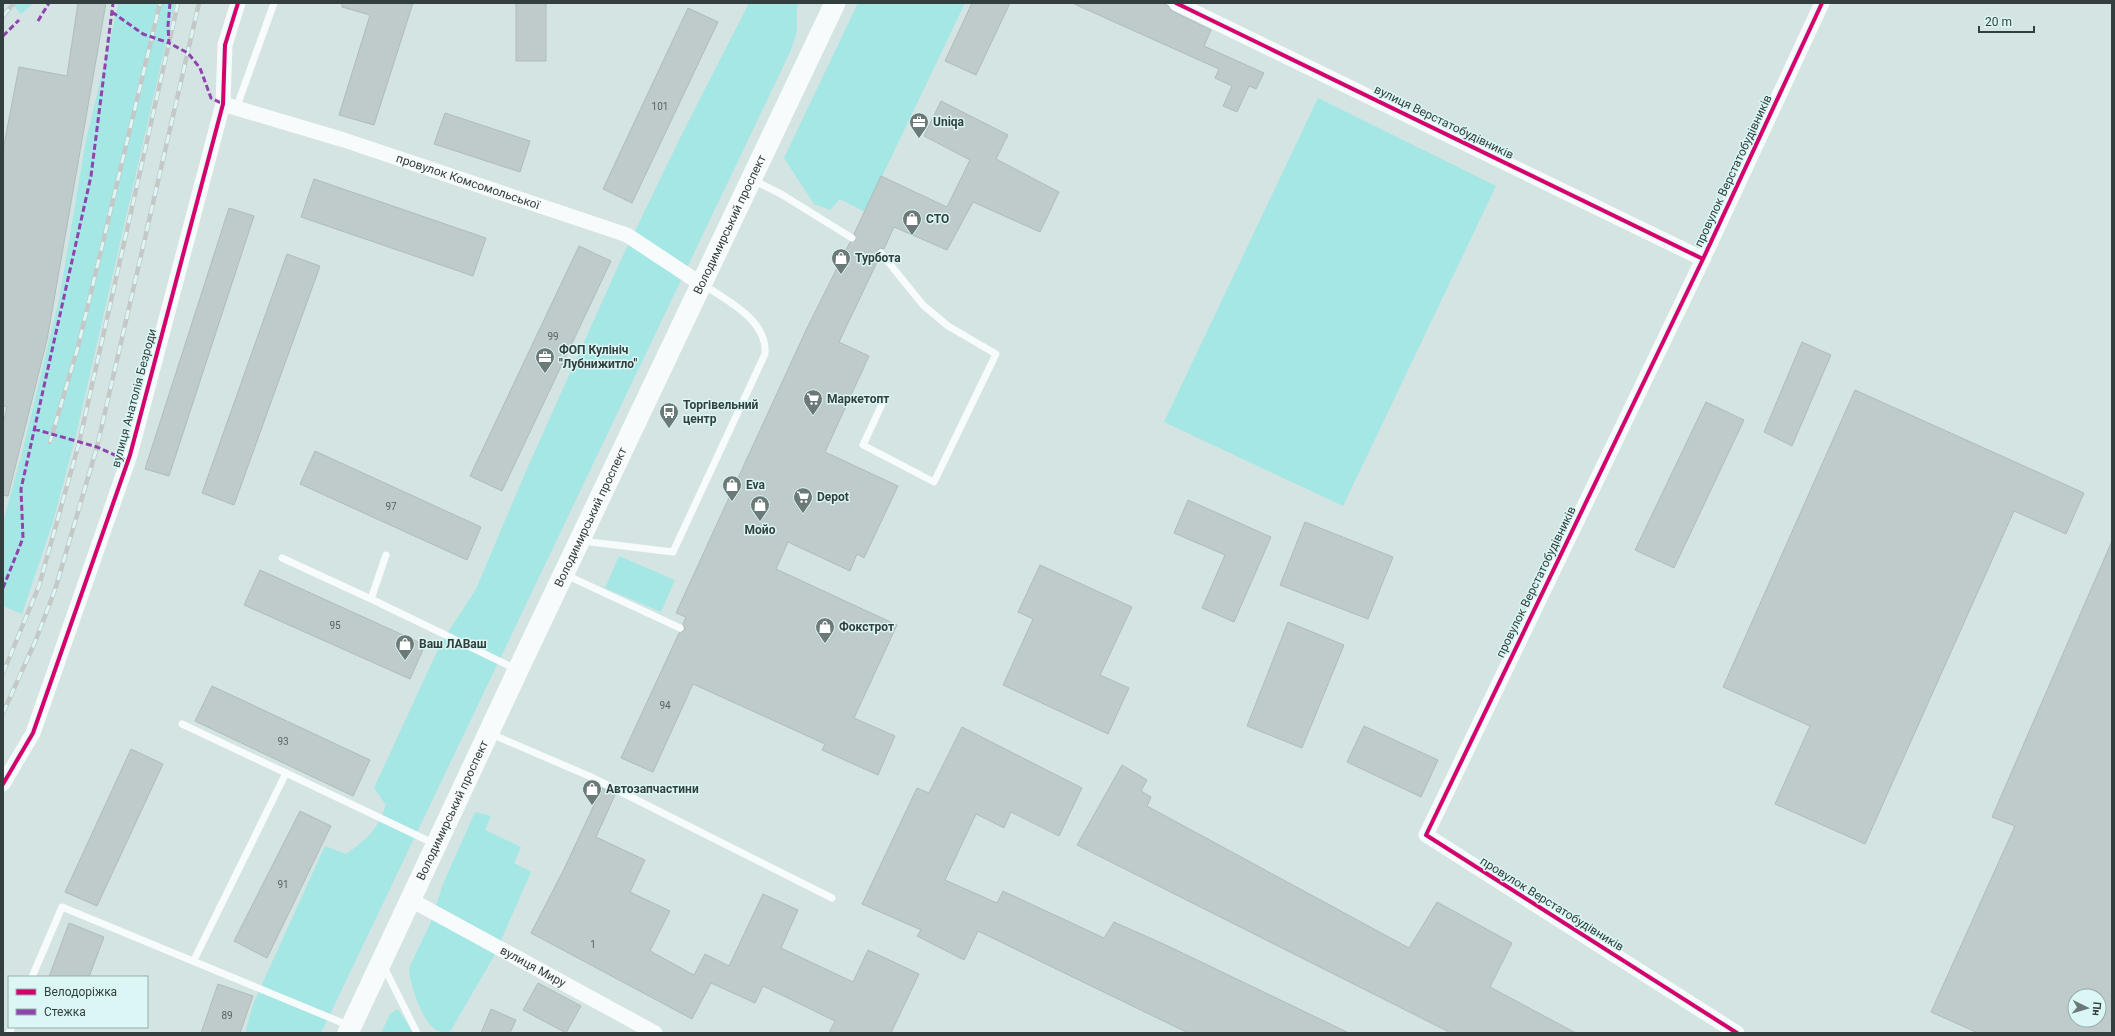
<svg xmlns="http://www.w3.org/2000/svg" width="2115" height="1036" viewBox="0 0 2115 1036" font-family="Roboto,sans-serif">
  <style>
    .green { fill: #a4e7e5 }
    .building { fill: #becbca; stroke: #b0bcbc; fill-rule: evenodd }
    .lines { fill: none; stroke-linecap: round; stroke-linejoin: round }
    .lane { stroke: #f8fbfb; stroke-width: 7 }
    .street { stroke: #f8fbfb; stroke-width: 15 }
    .secondary { stroke: #f8fbfb; stroke-width: 21 }
    .rail-casing { stroke: #c4c9c8; stroke-width: 4.5 }
    .rail { stroke: #daf7f5; stroke-width: 3; stroke-dasharray: 9; stroke-linecap: butt }
    .quiet { stroke: #8e44ad; stroke-width: 3; stroke-dasharray: 6 3; stroke-linecap: butt }
    .cycleway-casing { stroke: #daf7f5; stroke-width: 6 }
    .cycleway { stroke: #d6006c; stroke-width: 4 }
    .labels { text-anchor: middle; dominant-baseline: central; stroke-width: 3; stroke-linejoin: round; paint-order: stroke }
    .number-label { font-size: 10px; fill: #576462 }
    .poi-label { font-size: 12px; font-weight: bold; fill: #333f3e; stroke: #daf7f5; text-anchor: start }
    .street-label { font-size: 12px; fill: #333f3e; stroke: #daf7f5 }
  </style>
  <rect width="100%" height="100%" fill="#d3e4e2"/>
  <!-- green -->
  <path class="green" d="M 11,3 L 34,3 L 21,14 Z
    M 116,3 L 175,3 L 76,435 L 53,522 L 22,614 L 3,606 L 3,522 L 21,457 L 59,300 L 86,140 L 118,6 Z
    M 749,3 L 799,3 L 797,8 L 797,31 L 791,50 L 321,1033 L 245,1033 L 253,1004 L 325,846 L 346,854 C 368,839 377,830 386,805 L 374,788 L 441,643 L 476,589 L 526,471 L 620,262 L 680,138 Z
    M 858,3 L 965,3 L 865,212 L 840,199 L 830,210 L 814,204 L 784,158 Z
    M 1318,98 L 1496,186 L 1343,506 L 1164,422 Z
    M 619,556 L 675,580 L 661,612 L 605,588 Z
    M 475,812 L 491,816 L 485,830 L 521,847 L 514,863 L 531,872 L 495,954 L 450,1032 C 447,1032 441,1032 438,1031 C 423,1025 409,982 409,968 L 430,924 L 443,884 Z
    M 398,1009 L 413,1033 L 381,1033 L 390,1014 Z"/>
  <!-- building -->
  <path class="building" d="M 78,3 L 106,3 L 47,340 L 8,496 L 3,495 L 3,424 L 7,407 L 3,406 L 3,150 L 19,67 L 67,76 Z
    M 342,3 L 413,3 L 374,125 L 339,115 L 370,15 L 342,7 Z
    M 516,3 L 546,3 L 546,61 L 516,61 Z
    M 972,3 L 1010,3 L 976,75 L 945,61 Z
    M 1072,3 L 1162,3 L 1168,6 L 1172,11 L 1211,30 L 1204,46 L 1264,73 L 1256,89 L 1249,86 L 1237,112 L 1223,106 L 1232,86 L 1215,78 L 1219,69 Z
    M 688,8 L 718,22 L 632,203 L 603,189 Z
    M 941,101 L 1008,135 L 996,159 L 1059,192 L 1040,232 L 973,202 L 947,250 L 894,227 L 884,249 L 880,248 L 877,251 L 879,258 L 839,342 L 869,356 L 825,452 L 898,486 L 864,558 L 857,554 L 850,571 L 788,542 L 776,569 L 897,625 L 854,718 L 895,736 L 878,775 L 822,750 L 825,744 L 693,684 L 653,772 L 621,758 L 679,633 L 685,630 L 683,624 L 686,617 L 676,613 L 807,328 L 850,242 L 856,240 L 854,234 L 881,176 L 947,207 L 970,160 L 924,136 Z
    M 445,113 L 530,141 L 520,172 L 434,144 Z
    M 314,179 L 486,238 L 473,276 L 301,217 Z
    M 229,208 L 254,216 L 169,476 L 145,469 Z
    M 579,246 L 611,261 L 502,491 L 470,476 Z
    M 287,254 L 320,266 L 234,505 L 202,493 Z
    M 1802,342 L 1831,355 L 1792,446 L 1764,432 Z
    M 1855,390 L 2084,493 L 2066,534 L 2014,511 L 1865,844 L 1775,804 L 1810,726 L 1723,687 Z
    M 1706,402 L 1744,420 L 1674,568 L 1635,550 Z
    M 315,451 L 481,527 L 467,560 L 300,484 Z
    M 1188,500 L 1271,537 L 1234,622 L 1202,608 L 1225,555 L 1174,533 Z
    M 1305,522 L 1393,557 L 1368,619 L 1280,585 Z
    M 2112,541 L 2112,1033 L 1978,1033 L 1931,1012 L 2015,826 L 1992,817 ZM 2075,996 L 2099,996 L 2099,1020 L 2075,1020 Z
    M 1040,565 L 1132,607 L 1100,675 L 1129,688 L 1108,734 L 1003,685 L 1033,619 L 1018,612 Z
    M 260,570 L 425,645 L 410,679 L 244,605 Z
    M 1288,622 L 1344,645 L 1302,748 L 1247,726 Z
    M 212,686 L 370,760 L 353,796 L 195,721 Z
    M 1364,726 L 1438,760 L 1421,797 L 1347,762 Z
    M 962,727 L 1082,788 L 1059,836 L 1011,812 L 1004,828 L 976,814 L 945,880 L 997,903 L 1003,891 L 1104,938 L 1114,922 L 1168,946 L 1349,1033 L 1188,1033 L 978,931 L 964,960 L 917,936 L 921,930 L 862,904 L 917,788 L 929,793 Z
    M 131,749 L 163,764 L 97,906 L 65,892 Z
    M 1122,765 L 1147,780 L 1141,791 L 1151,797 L 1147,806 L 1409,948 L 1437,902 L 1512,943 L 1490,987 L 1576,1033 L 1451,1033 L 1077,845 Z
    M 602,788 L 615,795 L 596,837 L 645,860 L 630,892 L 670,911 L 650,951 L 694,975 L 705,954 L 729,966 L 763,894 L 798,910 L 781,948 L 853,982 L 868,950 L 919,974 L 891,1033 L 829,1033 L 835,1021 L 763,986 L 755,1003 L 711,983 L 692,1019 L 531,933 L 564,869 Z
    M 300,811 L 331,826 L 267,958 L 234,941 Z
    M 69,923 L 104,937 L 89,977 L 49,977 Z
    M 538,983 L 581,1006 L 566,1033 L 523,1010 Z
    M 218,984 L 253,996 L 240,1033 L 201,1033 Z
    M 491,1009 L 516,1020 L 510,1033 L 481,1033 Z"/>
  <g class="lines">
    <!-- lane -->
    <path class="lane" d="M 236,109 L 274,3
      M 753,180 L 781,194 L 852,238
      M 881,253 L 923,305 L 948,326 L 996,354 L 934,482 L 863,445 L 883,402
      M 582,541 L 673,552 L 765,354 C 768,320 726,300 702,284
      M 386,555 L 371,599 L 516,669
      M 282,558 L 371,599
      M 566,575 L 680,628
      M 182,724 L 286,773
      M 491,734 L 589,776 L 832,898
      M 194,960 L 286,773 L 435,844
      M 383,965 L 417,1033
      M 32,977 L 62,907 L 350,1026
      M 9,1033 L 12,1027"/>
    <!-- street -->
    <g class="street">
      <path d="M 1176,3 L 1703,259"/>
      <path id="s1" d="M 223,104 L 344,140 L 627,235 L 701,284"/>
      <path d="M 3,784 L 33,733 L 130,455 L 223,104 L 225,45 L 238,3"/>
      <path id="s2" d="M 411,900 L 655,1033"/>
      <path d="M 1737,1033 L 1426,835 L 1703,259 L 1822,3"/>
    </g>
    <!-- secondary -->
    <path class="secondary" id="s3" d="M 348,1033 L 518,670 L 835,3"/>
    <defs>
      <path id="rail" d="M 3,16 L 14,3
        M 50,442 L 78,347 L 160,3
        M 3,673 L 39,586 L 79,443 L 178,3
        M 3,713 L 35,642 L 55,590 L 97,447 L 199,3"/>
    </defs>
    <!-- rail casing -->
    <use href="#rail" class="rail-casing"/>
    <!-- rail -->
    <use href="#rail" class="rail"/>
    <!-- quiet -->
    <path class="quiet" d="M 170,3 L 168,26 L 169,43 L 188,53 L 200,68 L 211,98 L 223,104
      M 112,12 L 143,34 L 169,43 L 169,39
      M 38,21 L 49,3
      M 3,36 L 19,20
      M 34,429 L 97,447 L 128,461
      M 3,588 L 23,538 L 21,489 L 91,176 L 113,3"/>
    <defs>
      <path id="cycleway" d="M 1176,3 L 1703,259
        M 3,784 L 33,733 L 130,455 L 223,104 L 225,45 L 238,3
        M 1737,1033 L 1426,835 L 1703,259 L 1822,3"/>
    </defs>
    <!-- cycleway casing -->
    <use href="#cycleway" class="cycleway-casing"/>
    <!-- cycleway -->
    <use href="#cycleway" class="cycleway"/>
  </g>
  <!-- icons -->
  <defs>
    <symbol id="office-pin" viewBox="-11 -11 22 30"><path d="M0 17L-7.5 6A9.5 9.5 0 1 1 7.5 6Z" fill="#6b7977" stroke="#daf7f5"/><path d="M-6-3h4V-5.5h4V-3h4V5H-6ZM-1-4.5V-3h2v-1.5ZM-6 0V1H6V0Z" fill="#fff"/></symbol>
    <symbol id="shop-pin" viewBox="-11 -11 22 30"><path d="M0 17L-7.5 6A9.5 9.5 0 1 1 7.5 6Z" fill="#6b7977" stroke="#daf7f5"/><path d="M-5-2.5h2.3a2.7 3.5 0 0 1 5.4 0H5L5.5 6h-11ZM-1.5-2.5h3a1.5 2.3 0 0 0-3 0Z" fill="#fff"/></symbol>
    <symbol id="supermarket-pin" viewBox="-11 -11 22 30"><path d="M0 17L-7.5 6A9.5 9.5 0 1 1 7.5 6Z" fill="#6b7977" stroke="#daf7f5"/><path d="M-6-5.5h2.5l.6 2H6L4.5 2H-2.5L-4.4-4H-6ZM-1.5 3.2a1.3 1.3 0 1 0 .1 0ZM3 3.2a1.3 1.3 0 1 0 .1 0Z" fill="#fff"/></symbol>
    <symbol id="bus-pin" viewBox="-11 -11 22 30"><path d="M0 17L-7.5 6A9.5 9.5 0 1 1 7.5 6Z" fill="#6b7977" stroke="#daf7f5"/><path d="M-5-6H5V4H4V6H2V4H-2V6H-4V4H-5ZM-3.5-4V0h7V-4ZM-3.5 1.2v1.5H-2V1.2ZM2 1.2v1.5H3.5V1.2Z" fill="#fff"/></symbol>
  </defs>
  <g fill-rule="evenodd">
    <use href="#office-pin" x="908" y="111" width="22" height="30"/>
    <use href="#shop-pin" x="901" y="208" width="22" height="30"/>
    <use href="#shop-pin" x="830" y="247" width="22" height="30"/>
    <use href="#office-pin" x="534" y="346" width="22" height="30"/>
    <use href="#supermarket-pin" x="802" y="388" width="22" height="30"/>
    <use href="#bus-pin" x="658" y="401" width="22" height="30"/>
    <use href="#shop-pin" x="721" y="474" width="22" height="30"/>
    <use href="#supermarket-pin" x="792" y="486" width="22" height="30"/>
    <use href="#shop-pin" x="749" y="494" width="22" height="30"/>
    <use href="#shop-pin" x="814" y="616" width="22" height="30"/>
    <use href="#shop-pin" x="394" y="633" width="22" height="30"/>
    <use href="#shop-pin" x="581" y="778" width="22" height="30"/>
  </g>
  <g class="labels">
    <!-- number labels -->
    <g class="number-label">
      <text x="660" y="106">101</text>
      <text x="553" y="336">99</text>
      <text x="391" y="506">97</text>
      <text x="335" y="625">95</text>
      <text x="665" y="705">94</text>
      <text x="283" y="741">93</text>
      <text x="283" y="884">91</text>
      <text x="593" y="944">1</text>
      <text x="227" y="1015">89</text>
    </g>
    <!-- poi labels -->
    <g class="poi-label">
      <text x="933" y="122">Uniqa</text>
      <text x="926" y="219">СТО</text>
      <text x="855" y="258">Турбота</text>
      <text x="559" y="350">ФОП Кулініч<tspan x="559" dy="14">"Лубнижитло"</tspan></text>
      <text x="827" y="399">Маркетопт</text>
      <text x="683" y="405">Торгівельний<tspan x="683" dy="14">центр</tspan></text>
      <text x="746" y="485">Eva</text>
      <text x="817" y="497">Depot</text>
      <text x="760" y="530" text-anchor="middle">Мойо</text>
      <text x="839" y="627">Фокстрот</text>
      <text x="419" y="644">Ваш ЛАВаш</text>
      <text x="606" y="789">Автозапчастини</text>
    </g>
    <!-- street labels -->
    <g class="street-label">
      <text transform="translate(1444 122) rotate(26)">вулиця Верстатобудівників</text>
      <text transform="translate(1733 171) rotate(-65)">провулок Верстатобудівників</text>
      <text stroke="none"><textPath href="#s1" startOffset="257">провулок Комсомольської</textPath></text>
      <text stroke="none"><textPath href="#s3" startOffset="894">Володимирський проспект</textPath></text>
      <text transform="translate(134 398) rotate(-75)">вулиця Анатолія Безроди</text>
      <text stroke="none"><textPath href="#s3" startOffset="570">Володимирський проспект</textPath></text>
      <text transform="translate(1536 582) rotate(-64)">провулок Верстатобудівників</text>
      <text stroke="none"><textPath href="#s3" startOffset="246">Володимирський проспект</textPath></text>
      <text transform="translate(1552 904) rotate(32)">провулок Верстатобудівників</text>
      <text stroke="none"><textPath href="#s2" startOffset="139">вулиця Миру</textPath></text>
    </g>
  </g>
  <!-- border -->
  <rect width="2115" height="1036" fill="none" stroke="#333f3e" stroke-width="8"/>
  <!-- legend -->
  <rect x="8" y="976" width="140" height="52" fill="#daf7f5" stroke="#97adac"/>
  <rect x="16" y="989" width="20" height="6" fill="#d6006c" stroke="#97adac"/>
  <text x="44" y="996" font-size="12" fill="#333f3e">Велодоріжка</text>
  <rect x="16" y="1009" width="20" height="6" fill="#8e44ad" stroke="#97adac"/>
  <text x="44" y="1016" font-size="12" fill="#333f3e">Стежка</text>
  <!-- north arrow -->
  <g transform="translate(2087 1008) rotate(95)"><circle r="19" fill="#daf7f5" stroke="#97adac"/>
  <path d="M0-3L7 15L0 10L-7 15Z" fill="#6b7977"/>
  <text y="-6" font-size="11" font-weight="bold" text-anchor="middle" fill="#333f3e">Пн</text>
  </g>
  <!-- scale -->
  <path d="M1979 26v6h55v-6" fill="none" stroke="#333f3e" stroke-width="2"/>
  <text x="1985" y="26" font-size="12" fill="#333f3e" stroke="#daf7f5" stroke-width="3" paint-order="stroke">20 m</text>
</svg>
